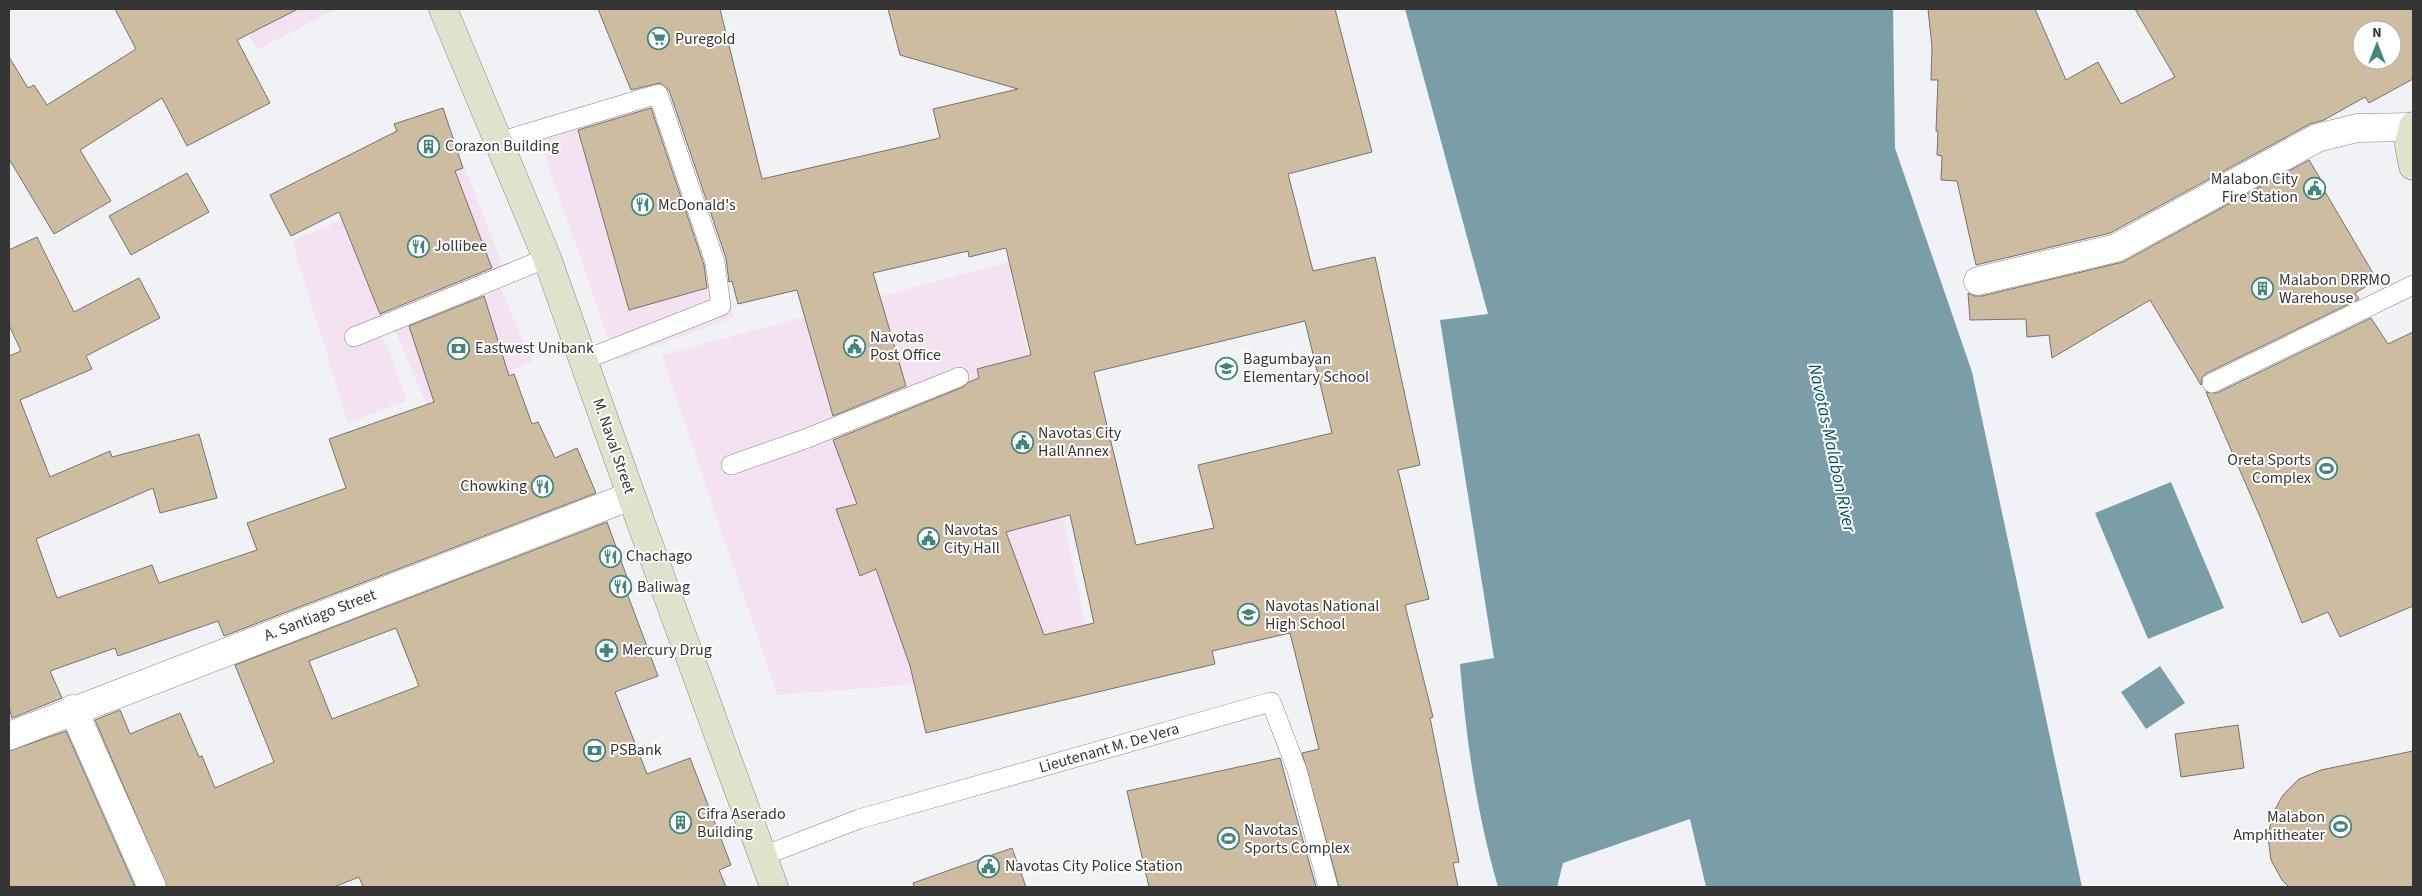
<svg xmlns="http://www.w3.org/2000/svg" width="2422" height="896" viewBox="0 0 2422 896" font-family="'Source Sans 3',sans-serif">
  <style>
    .commercial { fill: #f4e2f2 }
    .water { fill: #799ea8 }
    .building { fill: #cebca0; stroke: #757370; fill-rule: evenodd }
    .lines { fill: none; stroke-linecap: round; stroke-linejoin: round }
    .lane-casing { stroke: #828486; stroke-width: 20 }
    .street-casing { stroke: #828486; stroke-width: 29 }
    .secondary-casing { stroke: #828486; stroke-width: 29 }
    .lane { stroke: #fff; stroke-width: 19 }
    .street { stroke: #fff; stroke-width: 28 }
    .secondary { stroke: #dfe3cb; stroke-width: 28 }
    .labels { text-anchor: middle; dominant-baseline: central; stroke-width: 4; stroke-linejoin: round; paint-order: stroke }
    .poi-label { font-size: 16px; fill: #353536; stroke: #fff; text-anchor: start }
    .street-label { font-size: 16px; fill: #353536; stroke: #fff }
    .water-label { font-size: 18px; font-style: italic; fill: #005263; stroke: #fff }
  </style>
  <rect width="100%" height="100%" fill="#f0f2f5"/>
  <!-- commercial -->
  <path class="commercial" d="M 235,9 L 336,9 L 257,50 Z
    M 666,83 L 734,317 L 616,361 L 533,121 Z
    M 465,167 L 507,277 L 379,325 L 407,401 L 348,423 L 292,241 Z
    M 1008,262 L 1087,631 L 907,685 L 777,695 L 662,355 Z
    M 499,284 L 532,362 L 427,406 L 394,328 Z"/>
  <!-- water -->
  <path class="water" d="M 1405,9 L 1893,9 L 1895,148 L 1972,372 L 2082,887 L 1706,887 L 1690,819 L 1563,863 L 1557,887 L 1498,887 C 1477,814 1466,740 1460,664 L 1494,658 L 1440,320 L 1488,314 Z
    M 2171,482 L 2224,608 L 2148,639 L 2095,513 Z
    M 2160,666 L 2185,703 L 2146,729 L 2121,692 Z"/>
  <!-- building -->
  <path class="building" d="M 115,9 L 298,9 L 237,40 L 270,103 L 187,146 L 162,98 L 80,150 L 111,201 L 54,234 L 9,159 L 9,57 L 28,88 L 34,85 L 47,105 L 136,49 Z
    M 598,9 L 720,9 L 762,179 L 940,138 L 933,109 L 1018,89 L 900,55 L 888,9 L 1335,9 L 1372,152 L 1288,174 L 1313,271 L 1375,257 L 1420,465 L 1398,470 L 1429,599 L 1405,605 L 1433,717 L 1430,718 L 1459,862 L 1453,863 L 1458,887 L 1339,887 L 1302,753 L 1319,749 L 1290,633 L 1212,651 L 1215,664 L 926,733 L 910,666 L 876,569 L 860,576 L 836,509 L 857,504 L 833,440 L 963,387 L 969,382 L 979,378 L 977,369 L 1031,355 L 1006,248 L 969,257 L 968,251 L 873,273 L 906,386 L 833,416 L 797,290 L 738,304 L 732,281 L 729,282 L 726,258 L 669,90 L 660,83 L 631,90 ZM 1305,321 L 1332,433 L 1198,465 L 1214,528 L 1136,545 L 1094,372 ZM 1070,515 L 1094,623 L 1044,635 L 1006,532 Z
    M 1928,9 L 2035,9 L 2066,80 L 2098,62 L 2121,104 L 2175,77 L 2135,9 L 2413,9 L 2413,79 L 2369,103 L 2365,97 L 2324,120 L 2310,124 L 2110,233 L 1976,265 L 1957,181 L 1941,180 L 1942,156 L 1937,155 L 1938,131 L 1936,131 L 1938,80 L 1931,80 L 1932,47 ZM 2362,30 L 2392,30 L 2392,60 L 2362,60 Z
    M 443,108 L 463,168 L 455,171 L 492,268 L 380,314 L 339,212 L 291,236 L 270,195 L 397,131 L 394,124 Z
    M 651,108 L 704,265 L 707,288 L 629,310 L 578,130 Z
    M 2309,160 L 2326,188 L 2324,190 L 2377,280 L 2355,293 L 2359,299 L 2207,373 L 2202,377 L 2201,385 L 2150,300 L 2052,358 L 2049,335 L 2027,337 L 2026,319 L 1970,320 L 1968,293 L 1974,296 L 1982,296 L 2123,262 Z
    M 187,173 L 209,212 L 131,255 L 109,216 Z
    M 37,237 L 74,312 L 139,278 L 160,318 L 86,356 L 92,369 L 20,400 L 50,477 L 110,451 L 112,457 L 199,434 L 217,498 L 160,513 L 153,488 L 36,539 L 57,598 L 152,565 L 159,583 L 257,550 L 247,523 L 346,488 L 329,439 L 434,402 L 409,326 L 484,296 L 509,376 L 514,374 L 532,424 L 538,422 L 555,458 L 577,448 L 596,493 L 224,636 L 218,621 L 118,656 L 115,648 L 50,671 L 62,698 L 12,718 L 9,707 L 9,356 L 21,351 L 9,325 L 9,250 Z
    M 2371,318 L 2388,344 L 2413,332 L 2413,606 L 2340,637 L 2328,612 L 2302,623 L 2261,519 L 2206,392 L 2217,393 Z
    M 607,522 L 632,591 L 627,593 L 658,676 L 615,692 L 647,774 L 690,758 L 731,865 L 719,870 L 726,887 L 363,887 L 359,877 L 334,887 L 167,887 L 95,720 L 120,710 L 130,734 L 180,713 L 199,757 L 202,756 L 215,788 L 274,762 L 235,665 ZM 396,628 L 419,686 L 332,719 L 309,661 Z
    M 2238,725 L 2244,768 L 2181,777 L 2175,734 Z
    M 66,731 L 135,887 L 9,887 L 9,751 Z
    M 2413,751 L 2413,887 L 2289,887 L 2282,880 L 2271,860 L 2268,837 L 2272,815 L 2283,795 L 2299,779 L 2321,770 Z
    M 1280,758 L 1316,887 L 1149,887 L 1127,791 Z
    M 1012,848 L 1026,887 L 914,887 L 913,883 Z"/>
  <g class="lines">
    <defs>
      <path id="lane" d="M 499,142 L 658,94 L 715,262 L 721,306 L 584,360
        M 354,337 L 547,258
        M 2212,383 L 2413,285
        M 731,465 L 805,439 L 959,377
        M 763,856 L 859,819 L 1271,702 L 1297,770 L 1328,887"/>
      <path id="street" d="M 1978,281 L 2116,248 L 2317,138 L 2357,128 L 2413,127
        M 73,709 L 152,887
        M 9,736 L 631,496"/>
      <path id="secondary" d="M 443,9 L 547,258 L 641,523 L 774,887
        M 2413,126 L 2409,145 L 2413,166"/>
    </defs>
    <!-- lane casing -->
    <use href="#lane" class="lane-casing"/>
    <!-- street casing -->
    <use href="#street" class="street-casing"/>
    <!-- secondary casing -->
    <use href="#secondary" class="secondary-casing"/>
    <!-- lane -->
    <use href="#lane" class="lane"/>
    <!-- street -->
    <use href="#street" class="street"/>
    <!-- secondary -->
    <use href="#secondary" class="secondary"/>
  </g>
  <!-- icons -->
  <defs>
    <symbol id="supermarket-ring" viewBox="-11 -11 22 22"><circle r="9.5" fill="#fff" stroke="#43877c" stroke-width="1.5"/><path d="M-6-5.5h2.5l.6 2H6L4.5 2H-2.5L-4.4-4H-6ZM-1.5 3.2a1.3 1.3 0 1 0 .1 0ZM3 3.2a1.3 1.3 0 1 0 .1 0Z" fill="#43877c"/></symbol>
    <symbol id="building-ring" viewBox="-11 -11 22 22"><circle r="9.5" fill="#fff" stroke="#43877c" stroke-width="1.5"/><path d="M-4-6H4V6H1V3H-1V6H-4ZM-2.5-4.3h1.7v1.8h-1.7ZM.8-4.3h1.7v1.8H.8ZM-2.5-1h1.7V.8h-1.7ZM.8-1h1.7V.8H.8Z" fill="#43877c"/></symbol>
    <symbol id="civic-ring" viewBox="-11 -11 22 22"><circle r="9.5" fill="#fff" stroke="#43877c" stroke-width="1.5"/><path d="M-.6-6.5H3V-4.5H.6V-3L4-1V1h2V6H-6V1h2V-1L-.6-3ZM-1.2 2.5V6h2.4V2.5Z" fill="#43877c"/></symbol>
    <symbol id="restaurant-ring" viewBox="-11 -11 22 22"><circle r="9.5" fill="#fff" stroke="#43877c" stroke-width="1.5"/><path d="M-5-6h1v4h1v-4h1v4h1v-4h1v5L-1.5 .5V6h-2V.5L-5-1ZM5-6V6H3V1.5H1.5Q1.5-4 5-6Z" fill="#43877c"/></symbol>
    <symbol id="bank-ring" viewBox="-11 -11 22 22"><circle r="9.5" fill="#fff" stroke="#43877c" stroke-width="1.5"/><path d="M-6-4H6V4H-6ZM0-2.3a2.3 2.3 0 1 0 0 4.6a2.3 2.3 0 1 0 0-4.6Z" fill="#43877c"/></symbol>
    <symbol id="school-ring" viewBox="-11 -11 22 22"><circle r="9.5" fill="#fff" stroke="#43877c" stroke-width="1.5"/><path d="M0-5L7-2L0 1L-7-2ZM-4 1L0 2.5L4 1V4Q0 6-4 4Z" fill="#43877c"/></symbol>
    <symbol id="stadium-ring" viewBox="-11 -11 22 22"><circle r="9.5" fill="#fff" stroke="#43877c" stroke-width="1.5"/><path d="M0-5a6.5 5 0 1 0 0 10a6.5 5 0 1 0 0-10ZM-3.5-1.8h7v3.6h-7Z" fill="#43877c"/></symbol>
    <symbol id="pharmacy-ring" viewBox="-11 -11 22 22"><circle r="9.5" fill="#fff" stroke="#43877c" stroke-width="1.5"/><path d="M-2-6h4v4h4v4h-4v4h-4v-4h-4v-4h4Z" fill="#43877c"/></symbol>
  </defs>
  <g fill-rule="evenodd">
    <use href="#supermarket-ring" x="646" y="26" width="25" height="25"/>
    <use href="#building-ring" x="416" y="134" width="25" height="25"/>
    <use href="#civic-ring" x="2302" y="176" width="25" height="25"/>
    <use href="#restaurant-ring" x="630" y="192" width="25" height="25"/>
    <use href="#restaurant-ring" x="406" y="234" width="25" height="25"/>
    <use href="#building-ring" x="2250" y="276" width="25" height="25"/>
    <use href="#civic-ring" x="842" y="334" width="25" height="25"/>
    <use href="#bank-ring" x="446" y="336" width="25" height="25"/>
    <use href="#school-ring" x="1214" y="356" width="25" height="25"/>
    <use href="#civic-ring" x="1010" y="430" width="25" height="25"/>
    <use href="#stadium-ring" x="2314" y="456" width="25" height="25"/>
    <use href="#restaurant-ring" x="530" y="474" width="25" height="25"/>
    <use href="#civic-ring" x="916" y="526" width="25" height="25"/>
    <use href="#restaurant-ring" x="598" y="544" width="25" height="25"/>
    <use href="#restaurant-ring" x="608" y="574" width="25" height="25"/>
    <use href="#school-ring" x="1236" y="602" width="25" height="25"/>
    <use href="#pharmacy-ring" x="594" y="638" width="25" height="25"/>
    <use href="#bank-ring" x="582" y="738" width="25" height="25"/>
    <use href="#building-ring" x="668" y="810" width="25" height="25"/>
    <use href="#stadium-ring" x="2328" y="814" width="25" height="25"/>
    <use href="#stadium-ring" x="1216" y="826" width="25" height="25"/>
    <use href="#civic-ring" x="976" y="854" width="25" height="25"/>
  </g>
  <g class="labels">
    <!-- poi labels -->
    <g class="poi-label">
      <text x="675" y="39">Puregold</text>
      <text x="445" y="146">Corazon Building</text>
      <text x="2298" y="179" text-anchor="end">Malabon City<tspan x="2298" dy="18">Fire Station</tspan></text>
      <text x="658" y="205">McDonald's</text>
      <text x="434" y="246">Jollibee</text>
      <text x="2279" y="280">Malabon DRRMO<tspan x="2279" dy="18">Warehouse</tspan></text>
      <text x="870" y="337">Navotas<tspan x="870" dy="18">Post Office</tspan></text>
      <text x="475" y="348">Eastwest Unibank</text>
      <text x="1243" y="359">Bagumbayan<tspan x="1243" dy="18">Elementary School</tspan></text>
      <text x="1038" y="433">Navotas City<tspan x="1038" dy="18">Hall Annex</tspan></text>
      <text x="2311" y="460" text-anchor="end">Oreta Sports<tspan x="2311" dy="18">Complex</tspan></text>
      <text x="527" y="486" text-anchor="end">Chowking</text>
      <text x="944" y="530">Navotas<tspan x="944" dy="18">City Hall</tspan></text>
      <text x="626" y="556">Chachago</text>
      <text x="637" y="587">Baliwag</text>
      <text x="1265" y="606">Navotas National<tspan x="1265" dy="18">High School</tspan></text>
      <text x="622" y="650">Mercury Drug</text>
      <text x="610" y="750">PSBank</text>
      <text x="697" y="814">Cifra Aserado<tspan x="697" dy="18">Building</tspan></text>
      <text x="2325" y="817" text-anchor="end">Malabon<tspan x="2325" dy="18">Amphitheater</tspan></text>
      <text x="1244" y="830">Navotas<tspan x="1244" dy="18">Sports Complex</tspan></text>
      <text x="1005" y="866">Navotas City Police Station</text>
    </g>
    <!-- street labels -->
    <g class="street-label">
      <text transform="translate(614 446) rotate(71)">M. Naval Street</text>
      <text transform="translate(320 615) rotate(-21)">A. Santiago Street</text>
      <text transform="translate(1109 748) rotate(-16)">Lieutenant M. De Vera</text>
    </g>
    <!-- water labels -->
    <g class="water-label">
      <text transform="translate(1832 448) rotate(78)">Navotas-Malabon River</text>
    </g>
  </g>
  <!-- border -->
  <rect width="2422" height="896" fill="none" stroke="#353536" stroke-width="20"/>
  <!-- north arrow -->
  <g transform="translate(2377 45)"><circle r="24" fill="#ffffff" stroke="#aeaeaf"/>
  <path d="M0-4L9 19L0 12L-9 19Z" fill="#43877c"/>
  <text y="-8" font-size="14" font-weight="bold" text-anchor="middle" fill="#353536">N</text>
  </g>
</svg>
